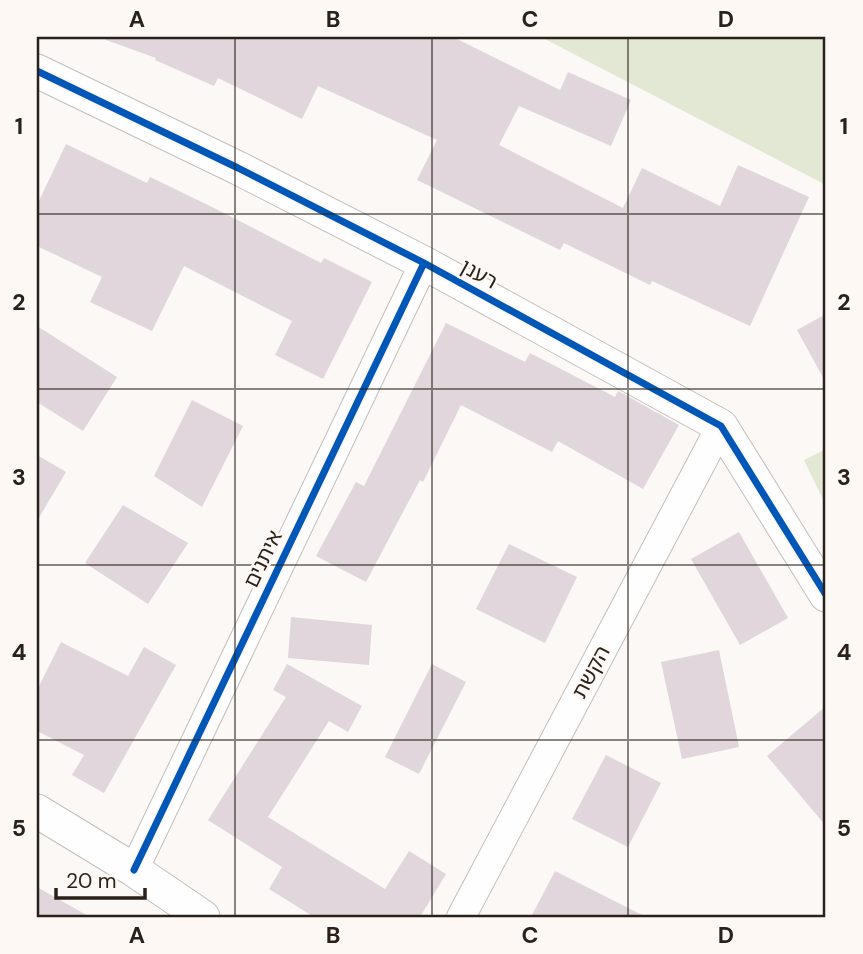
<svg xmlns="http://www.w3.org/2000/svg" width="863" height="954" viewBox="0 0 863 954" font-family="'DM Sans','Noto Sans Hebrew',sans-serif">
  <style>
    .green { fill: #e2e8d3 }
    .building { fill: #e0d6dc }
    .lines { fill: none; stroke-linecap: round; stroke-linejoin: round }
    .minor-casing { stroke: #c4bfba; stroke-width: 30 }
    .tertiary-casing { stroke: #c4bfba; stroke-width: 35 }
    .minor { stroke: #fefefe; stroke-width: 28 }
    .tertiary { stroke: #fefefe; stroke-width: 33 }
    .cycleway-casing { stroke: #fdf8f4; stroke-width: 11 }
    .cycleway { stroke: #0057b8; stroke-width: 7 }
    .grid { fill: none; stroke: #2a221a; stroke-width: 2; stroke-opacity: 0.55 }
    .labels { text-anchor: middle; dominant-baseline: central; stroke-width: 5; stroke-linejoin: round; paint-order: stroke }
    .street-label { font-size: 21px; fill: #2a221a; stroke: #fdf8f4 }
    .neatline { fill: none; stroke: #2a221a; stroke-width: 2.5 }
    .grid-label { font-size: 23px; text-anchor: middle; font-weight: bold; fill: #2a221a }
  </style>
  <rect width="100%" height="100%" fill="#fbf8f6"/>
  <!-- green -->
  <path class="green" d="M 541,37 L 826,37 L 826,185 Z
    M 826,449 L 826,506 L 804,460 Z"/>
  <!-- building -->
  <path class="building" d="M 106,37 L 453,37 L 560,90 L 568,72 L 631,100 L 611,146 L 519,106 L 499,145 L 623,208 L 642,168 L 720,206 L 738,165 L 809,197 L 750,326 L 652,281 L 650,285 L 564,243 L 560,250 L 417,180 L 437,140 L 318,86 L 302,119 L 218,78 L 214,86 L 155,60 L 156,58 L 106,40 Z
    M 66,144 L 147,183 L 150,177 L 212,207 L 321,263 L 324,258 L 372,282 L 323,379 L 275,355 L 292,321 L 184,266 L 152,331 L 90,302 L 102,277 L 37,246 L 37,205 Z
    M 826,314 L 826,383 L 797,330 Z
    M 446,323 L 525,362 L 530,353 L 615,397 L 618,391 L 679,425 L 643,489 L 558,441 L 552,452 L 461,405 L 423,482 L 420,480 L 366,582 L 316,556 L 356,482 L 364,486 Z
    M 37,326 L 117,377 L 83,431 L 37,402 Z
    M 192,400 L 243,426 L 202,507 L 154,476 Z
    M 37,455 L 66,472 L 37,521 Z
    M 123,505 L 188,543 L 148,604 L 85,563 Z
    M 739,532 L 788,618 L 740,645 L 691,559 Z
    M 509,544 L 577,577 L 545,643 L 476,609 Z
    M 291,617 L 372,625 L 369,665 L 288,658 Z
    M 61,642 L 128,676 L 144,647 L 176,665 L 104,793 L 72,775 L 84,755 L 37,731 L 37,690 Z
    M 719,650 L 739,747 L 682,759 L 661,662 Z
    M 287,664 L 362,706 L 348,732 L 329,721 L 268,817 L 385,889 L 409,851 L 446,874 L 420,917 L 314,917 L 269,889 L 282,867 L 208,820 L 286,697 L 273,690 Z
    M 432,664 L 466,682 L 419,774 L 385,757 Z
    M 826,706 L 826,826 L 767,756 Z
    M 606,755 L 661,783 L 628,847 L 572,819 Z
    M 555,871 L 646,917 L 531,917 Z
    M 37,887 L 90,917 L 37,917 Z"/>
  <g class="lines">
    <defs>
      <path id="minor" d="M 134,870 L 424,263
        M 461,917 L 721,426"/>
      <path id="tertiary" d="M 37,71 L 238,168 L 424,263 L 721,426 L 826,595
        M 37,811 L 134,870 L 203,917"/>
    </defs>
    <!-- minor casing -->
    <use href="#minor" class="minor-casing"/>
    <!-- tertiary casing -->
    <use href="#tertiary" class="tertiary-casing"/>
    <!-- minor -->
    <use href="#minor" class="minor"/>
    <!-- tertiary -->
    <use href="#tertiary" class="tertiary"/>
    <defs>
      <path id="cycleway" d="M 37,71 L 238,168 L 424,263 L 721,426 L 826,595
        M 134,870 L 424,263"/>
    </defs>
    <!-- cycleway casing -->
    <use href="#cycleway" class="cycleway-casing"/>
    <!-- cycleway -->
    <use href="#cycleway" class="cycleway"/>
  </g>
  <!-- grid -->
  <path class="grid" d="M 235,37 L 235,917M 432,37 L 432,917M 628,37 L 628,917M 37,214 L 826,214M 37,389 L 826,389M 37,565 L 826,565M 37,740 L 826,740"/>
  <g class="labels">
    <!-- street labels -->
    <g class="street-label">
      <text transform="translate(479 274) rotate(29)">רענן</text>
      <text transform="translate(263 559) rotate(-64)">איתנים</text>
      <text transform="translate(591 672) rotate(-62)">הקשת</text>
    </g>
  </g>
  <!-- border -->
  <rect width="863" height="954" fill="none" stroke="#fdf8f4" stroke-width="77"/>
  <!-- scale -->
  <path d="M56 888v10h89v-10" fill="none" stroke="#2a221a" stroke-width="3.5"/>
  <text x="66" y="888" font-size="21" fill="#2a221a" stroke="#fdf8f4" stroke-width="5" paint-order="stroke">20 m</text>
  <rect x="38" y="38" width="786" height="878" class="neatline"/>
  <g class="grid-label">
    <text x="137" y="27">A</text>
    <text x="333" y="27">B</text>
    <text x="530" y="27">C</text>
    <text x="726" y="27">D</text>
    <text x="19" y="134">1</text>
    <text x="844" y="134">1</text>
    <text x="19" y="310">2</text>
    <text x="844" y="310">2</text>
    <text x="19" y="485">3</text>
    <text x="844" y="485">3</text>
    <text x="19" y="660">4</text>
    <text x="844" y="660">4</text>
    <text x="19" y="836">5</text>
    <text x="844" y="836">5</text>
    <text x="137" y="943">A</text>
    <text x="333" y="943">B</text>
    <text x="530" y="943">C</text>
    <text x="726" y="943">D</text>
  </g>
</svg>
